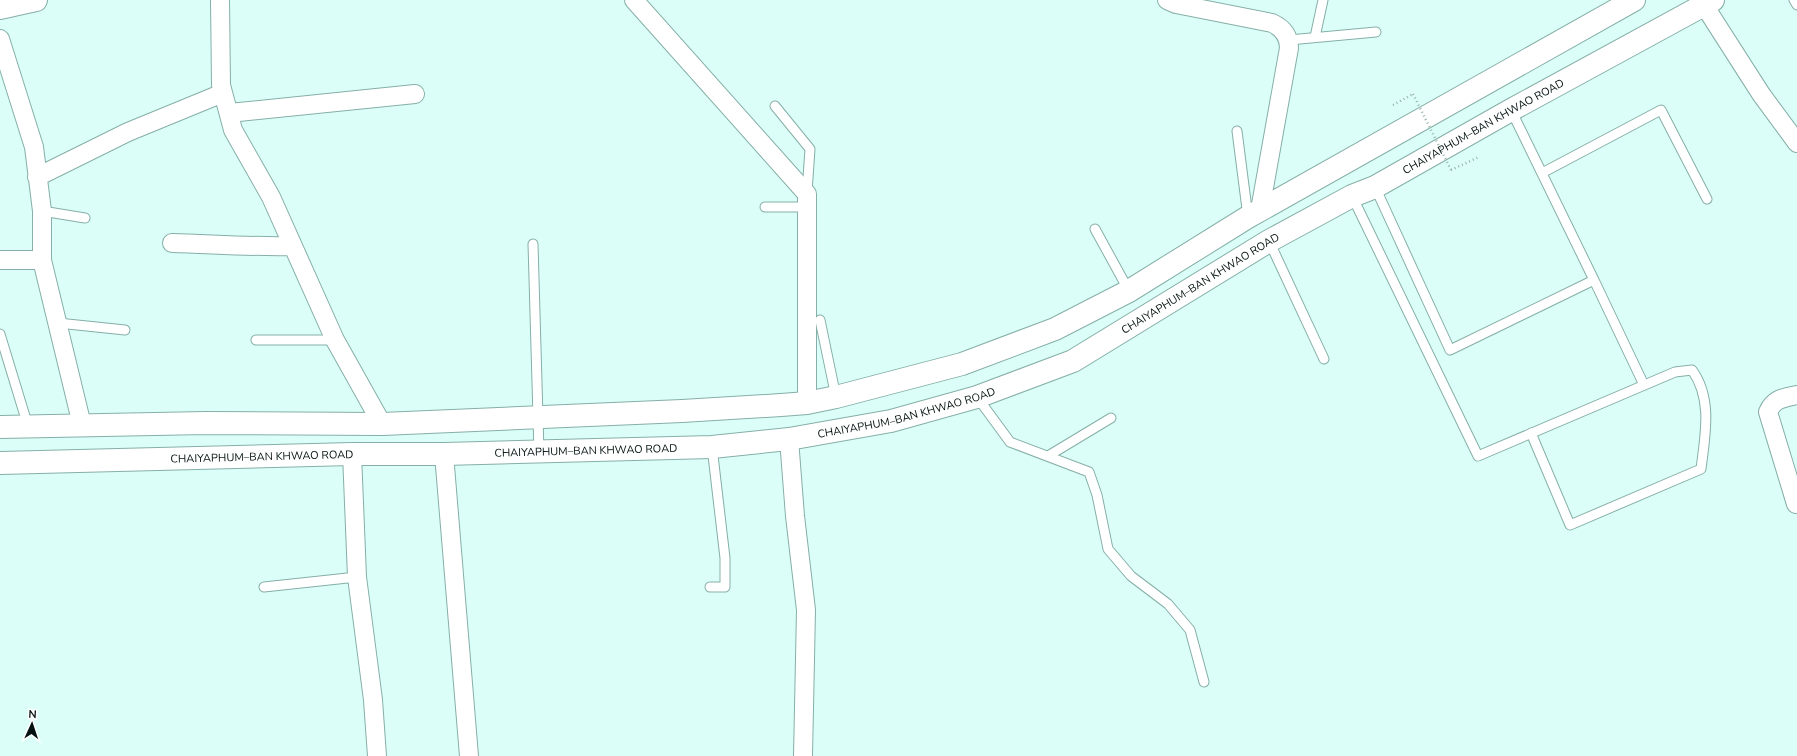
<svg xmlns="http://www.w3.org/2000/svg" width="1797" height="756" viewBox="0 0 1797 756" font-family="'Nunito Sans',sans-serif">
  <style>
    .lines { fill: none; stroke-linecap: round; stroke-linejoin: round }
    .service-casing { stroke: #85afa8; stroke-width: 11 }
    .minor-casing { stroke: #85afa8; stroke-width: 20 }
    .tertiary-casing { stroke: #85afa8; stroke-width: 24 }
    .primary-casing { stroke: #85afa8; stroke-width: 24 }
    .path { stroke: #96b3ae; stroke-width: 2.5; stroke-dasharray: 1 3; stroke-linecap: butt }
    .service { stroke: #fff; stroke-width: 9 }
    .minor { stroke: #fff; stroke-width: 18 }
    .tertiary { stroke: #fff; stroke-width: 22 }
    .primary { stroke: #fff; stroke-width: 22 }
    .path-bridge { stroke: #96b3ae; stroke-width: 2.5; stroke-dasharray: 1 3; stroke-linecap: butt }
    .labels { text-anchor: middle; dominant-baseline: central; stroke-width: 4; stroke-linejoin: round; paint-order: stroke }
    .street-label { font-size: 11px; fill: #041311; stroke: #fff }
  </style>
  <rect width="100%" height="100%" fill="#dbfff8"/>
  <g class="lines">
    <defs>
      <path id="service" d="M 1794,0 L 1797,5
        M 1315,37 L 1323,0
        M 1289,40 L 1376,32
        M 775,106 L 810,149 L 807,192
        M 1237,131 L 1248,217
        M 1542,173 L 1661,110 L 1707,199
        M 1375,187 L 1450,350 L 1594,280 L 1511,110
        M 1352,196 L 1478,456 L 1675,372 L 1692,370 C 1713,399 1705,436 1701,469 L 1570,525 L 1531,433
        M 765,207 L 807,207
        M 42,211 L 85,218
        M 1095,229 L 1129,291
        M 1269,241 L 1324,359
        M 533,244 L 539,452
        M 1594,280 L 1644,385
        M 820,320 L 836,397
        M 58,323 L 125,330
        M 0,334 L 28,426
        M 256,340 L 335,340
        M 977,397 L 1010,442 L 1089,472 L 1097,495 L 1108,549 L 1131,576 L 1168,604 L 1190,630 L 1204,682
        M 1048,456 L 1111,418
        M 264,587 L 357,577
        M 710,587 L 725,587 L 725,558 L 712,447"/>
      <path id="minor" d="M 220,0 L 221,85 L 233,130 L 271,197 L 335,340 L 382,424
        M 634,0 L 807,194 L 807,403
        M 1167,0 L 1176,4 L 1272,23 C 1283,28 1289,36 1289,48 L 1260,210
        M 1704,5 L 1761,94 L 1797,143
        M 0,39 L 34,147 L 42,211 L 42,260 L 82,425
        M 229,113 L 415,94
        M 37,177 L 128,132 L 223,93
        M 172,243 C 212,244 252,247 292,246
        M 0,260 L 42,260
        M 789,439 L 795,516 L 806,610 L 803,756
        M 352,454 L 357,577 L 373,700 L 377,756
        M 444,454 L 469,756
        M 1796,504 L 1768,412 C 1774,398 1784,398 1797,395"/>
      <path id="tertiary" d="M 0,8 L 36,0"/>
      <g id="primary">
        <path d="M 0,427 L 206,423 L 382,424 L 682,411 L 781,405 L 807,403 L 836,397 L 962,364 L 1055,329 L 1129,291 L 1248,217 L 1634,0"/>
        <path id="s1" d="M 0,463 L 352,454 L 444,454 L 712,447 L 789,439 L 891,421 L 977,397 L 1073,361 L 1269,241 L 1352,196 L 1375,187 L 1511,110 L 1713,0"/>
      </g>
    </defs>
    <!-- service casing -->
    <use href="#service" class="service-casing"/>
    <!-- minor casing -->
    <use href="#minor" class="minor-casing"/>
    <!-- tertiary casing -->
    <use href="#tertiary" class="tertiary-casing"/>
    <!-- primary casing -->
    <use href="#primary" class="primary-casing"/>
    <!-- path -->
    <path class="path" d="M 1393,105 L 1413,94
      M 1451,170 L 1479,157"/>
    <!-- service -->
    <use href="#service" class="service"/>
    <!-- minor -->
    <use href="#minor" class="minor"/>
    <!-- tertiary -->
    <use href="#tertiary" class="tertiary"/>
    <!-- primary -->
    <use href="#primary" class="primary"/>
    <!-- path-bridge -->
    <path class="path-bridge" d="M 1413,94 L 1451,170"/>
  </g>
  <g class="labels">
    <!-- street labels -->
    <g class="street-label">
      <text stroke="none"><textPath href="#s1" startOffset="1558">CHAIYAPHUM–BAN KHWAO ROAD</textPath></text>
      <text stroke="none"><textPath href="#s1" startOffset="1234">CHAIYAPHUM–BAN KHWAO ROAD</textPath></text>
      <text stroke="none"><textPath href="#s1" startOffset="910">CHAIYAPHUM–BAN KHWAO ROAD</textPath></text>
      <text stroke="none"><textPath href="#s1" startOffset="586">CHAIYAPHUM–BAN KHWAO ROAD</textPath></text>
      <text stroke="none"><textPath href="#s1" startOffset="262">CHAIYAPHUM–BAN KHWAO ROAD</textPath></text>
    </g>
  </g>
  <!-- north arrow -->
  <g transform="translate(32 724) rotate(3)" stroke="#ffffff" stroke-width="3" paint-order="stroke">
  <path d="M0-3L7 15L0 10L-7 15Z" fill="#041311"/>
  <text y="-6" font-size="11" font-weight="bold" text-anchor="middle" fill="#041311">N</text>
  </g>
</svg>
